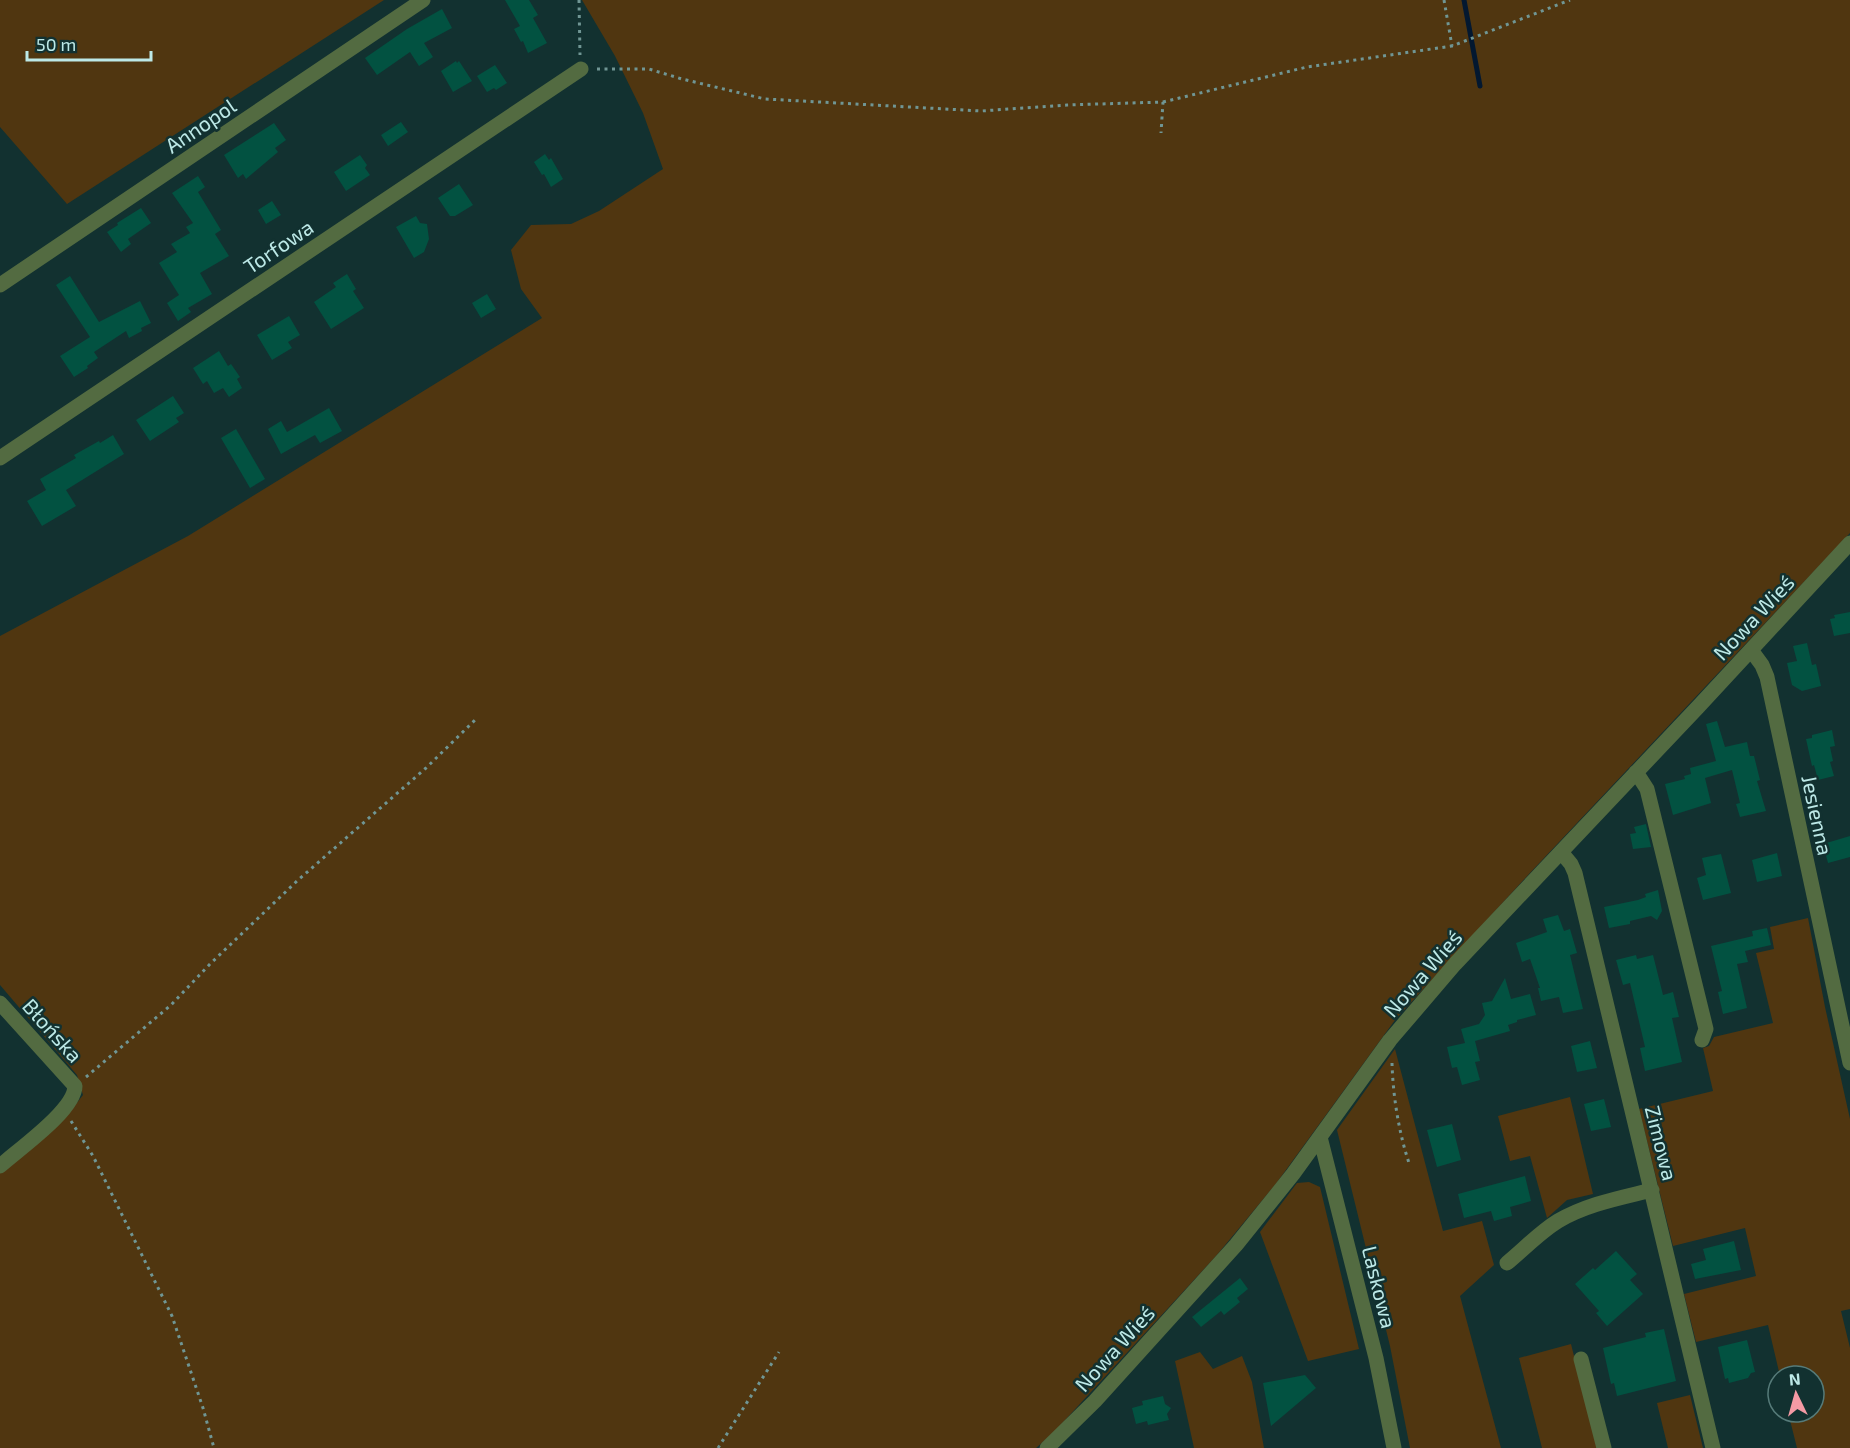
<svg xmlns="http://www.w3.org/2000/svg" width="1850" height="1448" viewBox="0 0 1850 1448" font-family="'Exo 2',sans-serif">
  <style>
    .green { fill: #503610 }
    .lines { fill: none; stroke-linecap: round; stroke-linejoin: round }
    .stream { stroke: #031830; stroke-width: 5 }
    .building { fill: #025241 }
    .path { stroke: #709694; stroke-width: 3; stroke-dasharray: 3 4.5; stroke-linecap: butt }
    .minor { stroke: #536b41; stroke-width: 15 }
    .labels { text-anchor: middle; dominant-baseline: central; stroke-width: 5; stroke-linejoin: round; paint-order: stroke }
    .street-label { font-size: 21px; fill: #bde9e7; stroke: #123130 }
  </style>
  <rect width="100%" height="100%" fill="#123130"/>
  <!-- green -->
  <path class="green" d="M 0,0 L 384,0 L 67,204 L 0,127 Z
    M 582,0 L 1850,0 L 1850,533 L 1529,874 L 1395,1020 L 1275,1185 L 1216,1256 L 1055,1431 L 1036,1448 L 0,1448 L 0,1172 L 72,1109 L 83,1095 L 77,1075 L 0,985 L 0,636 L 188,536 L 542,318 L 521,289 L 511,250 L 531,225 L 571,224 L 599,211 L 663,169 L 643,113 L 615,56 Z
    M 1808,918 L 1825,1007 L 1850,1119 L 1850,1309 L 1841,1311 L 1850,1348 L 1850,1448 L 1797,1448 L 1788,1412 L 1814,1412 L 1814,1376 L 1780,1376 L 1768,1325 L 1696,1342 L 1684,1294 L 1756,1276 L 1745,1228 L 1673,1246 L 1639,1109 L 1713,1091 L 1703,1048 L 1709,1046 L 1714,1037 L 1773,1023 L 1756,953 L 1774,949 L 1770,927 Z
    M 1395,1049 L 1443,1231 L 1482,1221 L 1494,1265 L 1460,1296 L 1501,1448 L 1410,1448 L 1390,1346 L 1337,1130 Z
    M 1570,1097 L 1593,1194 L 1567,1200 L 1547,1218 L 1530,1156 L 1510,1161 L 1498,1116 Z
    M 1309,1182 L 1320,1187 L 1359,1349 L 1308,1361 L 1260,1232 L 1297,1183 Z
    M 1571,1344 L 1597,1448 L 1542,1448 L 1519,1358 Z
    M 1200,1352 L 1213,1369 L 1242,1356 L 1252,1382 L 1264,1448 L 1194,1448 L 1175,1361 Z
    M 1690,1395 L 1703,1448 L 1668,1448 L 1657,1403 Z"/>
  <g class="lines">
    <!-- stream -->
    <path class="stream" d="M 1464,0 L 1480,86"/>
  </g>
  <!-- building -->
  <path class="building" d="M 505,0 L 529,0 L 538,15 L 533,18 L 547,43 L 528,53 L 523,41 L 521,42 L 514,29 L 520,26 Z
    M 442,9 L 452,28 L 424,43 L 433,57 L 419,66 L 410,52 L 377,75 L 365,58 L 407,29 Z
    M 456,61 L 457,63 L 459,61 L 472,81 L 453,92 L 441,71 Z
    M 495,65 L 507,83 L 496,90 L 494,88 L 487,92 L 477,76 Z
    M 401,122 L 408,132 L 388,146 L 381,135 Z
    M 274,123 L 286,140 L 275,148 L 278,152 L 246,179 L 243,174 L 238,178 L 224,155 Z
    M 545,154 L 549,160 L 551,158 L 563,179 L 551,187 L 544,174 L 542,175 L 534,162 Z
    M 360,155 L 367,165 L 365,168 L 370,175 L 346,191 L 334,172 Z
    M 198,176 L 205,187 L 198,192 L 221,230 L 215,234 L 229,256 L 200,273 L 212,294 L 188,308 L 191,312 L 178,321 L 167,303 L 179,295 L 159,263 L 177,252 L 171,244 L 190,233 L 186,227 L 193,223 L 172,193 Z
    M 459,184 L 473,205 L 455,216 L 450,216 L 438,198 Z
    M 272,201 L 281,215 L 266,224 L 258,210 Z
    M 141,208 L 151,223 L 128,239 L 131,244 L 121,252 L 107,232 L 118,225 L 117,223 Z
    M 416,216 L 420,223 L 427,224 L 429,239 L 424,252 L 414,258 L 396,227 Z
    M 347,274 L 356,289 L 353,291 L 364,308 L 331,329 L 314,302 L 336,287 L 333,283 Z
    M 70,276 L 99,322 L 140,301 L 151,323 L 141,328 L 142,331 L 129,338 L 126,331 L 94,352 L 98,358 L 87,366 L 88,368 L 74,377 L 60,356 L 90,337 L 56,285 Z
    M 487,294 L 496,309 L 481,318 L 472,303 Z
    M 289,316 L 300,335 L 288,342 L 292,348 L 272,360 L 257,335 Z
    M 219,351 L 228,366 L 231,364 L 240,377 L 237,379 L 242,388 L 229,397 L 223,388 L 214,393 L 207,381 L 203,384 L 193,368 Z
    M 173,396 L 184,413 L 176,418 L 179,422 L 150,441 L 136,420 Z
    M 329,408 L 342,431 L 320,443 L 315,435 L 281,454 L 268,429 L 281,421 L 287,432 Z
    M 236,429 L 265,479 L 250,488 L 221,438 Z
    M 113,435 L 124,454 L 66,490 L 76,506 L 42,526 L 27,501 L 46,490 L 40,479 L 76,458 L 74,455 L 99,441 L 100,443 Z
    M 1850,612 L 1850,633 L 1834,636 L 1830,619 L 1835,618 L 1834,615 Z
    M 1807,643 L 1812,665 L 1816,664 L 1821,686 L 1802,691 L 1792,685 L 1787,663 L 1797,661 L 1793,646 Z
    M 1717,721 L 1725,747 L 1747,742 L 1750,756 L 1754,756 L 1760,780 L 1757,781 L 1766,811 L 1740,817 L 1736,804 L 1740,803 L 1732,770 L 1705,778 L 1711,803 L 1673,815 L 1665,784 L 1685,779 L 1684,776 L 1691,774 L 1690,768 L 1716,761 L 1706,724 Z
    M 1832,730 L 1835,746 L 1830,747 L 1833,761 L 1830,762 L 1834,776 L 1818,780 L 1814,765 L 1812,766 L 1806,739 L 1812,738 L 1812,735 Z
    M 1646,824 L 1651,847 L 1633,849 L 1630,834 L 1636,833 L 1634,827 Z
    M 1850,836 L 1850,857 L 1828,863 L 1823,844 Z
    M 1777,853 L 1782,876 L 1757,882 L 1752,860 Z
    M 1721,854 L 1731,893 L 1703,900 L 1697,878 L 1706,875 L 1702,858 Z
    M 1658,890 L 1662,911 L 1657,920 L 1651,916 L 1630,921 L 1630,924 L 1609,928 L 1604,907 L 1638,900 L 1646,897 L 1645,894 Z
    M 1558,915 L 1564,931 L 1570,929 L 1577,953 L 1570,955 L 1583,1009 L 1563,1013 L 1559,997 L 1541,1001 L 1538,988 L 1540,988 L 1530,959 L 1522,962 L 1516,943 L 1547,932 L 1543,919 Z
    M 1767,928 L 1771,945 L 1745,951 L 1748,962 L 1737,964 L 1747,1008 L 1723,1014 L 1718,992 L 1722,991 L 1711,946 L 1753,936 L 1752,931 Z
    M 1636,955 L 1637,959 L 1653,955 L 1663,995 L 1673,992 L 1679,1017 L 1672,1018 L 1682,1062 L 1645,1071 L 1640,1048 L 1645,1047 L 1630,983 L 1623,985 L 1616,960 Z
    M 1505,978 L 1511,999 L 1530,994 L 1536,1015 L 1517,1020 L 1517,1022 L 1508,1025 L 1510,1031 L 1475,1041 L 1480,1061 L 1475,1062 L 1480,1080 L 1462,1085 L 1457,1067 L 1452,1068 L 1447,1047 L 1465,1043 L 1461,1029 L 1479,1024 L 1485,1015 L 1482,1003 L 1492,1001 Z
    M 1590,1041 L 1597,1068 L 1577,1072 L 1571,1046 Z
    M 1604,1099 L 1611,1127 L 1591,1131 L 1584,1104 Z
    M 1452,1124 L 1461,1160 L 1437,1167 L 1427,1130 Z
    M 1525,1176 L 1531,1201 L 1510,1207 L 1512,1216 L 1494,1221 L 1491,1211 L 1464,1218 L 1458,1194 Z
    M 1734,1241 L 1741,1270 L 1695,1279 L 1691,1264 L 1706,1260 L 1703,1249 Z
    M 1616,1251 L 1637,1274 L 1630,1280 L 1643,1294 L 1607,1326 L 1596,1313 L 1599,1311 L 1575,1284 L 1593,1268 L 1595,1270 Z
    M 1240,1278 L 1248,1289 L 1237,1298 L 1240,1302 L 1224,1315 L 1221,1311 L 1201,1327 L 1192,1317 Z
    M 1664,1329 L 1676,1381 L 1617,1396 L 1614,1383 L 1611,1384 L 1603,1348 L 1646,1337 L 1645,1333 Z
    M 1747,1340 L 1755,1372 L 1751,1373 L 1748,1378 L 1729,1383 L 1728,1378 L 1725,1379 L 1718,1347 Z
    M 1305,1375 L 1316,1388 L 1271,1426 L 1263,1383 Z
    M 1163,1396 L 1165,1404 L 1171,1408 L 1167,1414 L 1169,1420 L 1148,1425 L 1147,1421 L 1136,1424 L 1132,1408 L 1143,1405 L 1142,1401 Z"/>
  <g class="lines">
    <!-- path -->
    <path class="path" d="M 579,0 L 580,55
      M 1444,0 L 1452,46
      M 597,69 L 649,69 L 682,79 L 765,99 L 981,111 L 1067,105 L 1163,102 L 1161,133
      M 1163,102 L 1307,67 L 1452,46 L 1570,0
      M 1392,1063 C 1393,1097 1399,1134 1410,1166
      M 86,1077 L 171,1005 L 210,964 L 297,881 L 426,768 L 476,719
      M 71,1121 L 93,1156 L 172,1316 L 203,1408 L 214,1448
      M 718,1448 L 779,1352"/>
    <!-- minor -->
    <path class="minor" d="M 0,285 L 423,0
      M 0,458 L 581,69
      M 1751,650 L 1762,665 L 1767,677 L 1850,1063
      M 1636,772 L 1647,789 L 1706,1029 L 1702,1040
      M 1561,852 L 1571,864 L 1575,873 L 1713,1448
      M 0,1003 L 75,1086 C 75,1110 19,1149 0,1166
      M 1320,1137 L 1376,1358 L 1394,1448
      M 1507,1263 C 1524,1249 1540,1232 1558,1221 C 1587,1204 1620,1198 1652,1190
      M 1581,1359 L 1604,1448
      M 1047,1448 L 1095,1401 L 1236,1245 L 1293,1174 L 1390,1040 L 1455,964 L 1698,707 L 1850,543"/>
  </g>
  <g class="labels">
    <!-- street labels -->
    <g class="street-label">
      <text transform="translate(200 125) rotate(-34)">Annopol</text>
      <text transform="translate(278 246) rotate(-34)">Torfowa</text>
      <text transform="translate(1753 617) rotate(-47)">Nowa Wieś</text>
      <text transform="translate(1818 815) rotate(78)">Jesienna</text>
      <text transform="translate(1422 973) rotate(-49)">Nowa Wieś</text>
      <text transform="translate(53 1030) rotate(48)">Błońska</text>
      <text transform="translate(1662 1143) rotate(76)">Zimowa</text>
      <text transform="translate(1380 1287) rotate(76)">Laskowa</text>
      <text transform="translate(1114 1348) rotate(-48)">Nowa Wieś</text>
    </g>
  </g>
  <!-- north arrow -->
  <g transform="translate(1796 1394) rotate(355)"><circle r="28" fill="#123130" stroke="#567b79" stroke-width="1.5"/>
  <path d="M0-4.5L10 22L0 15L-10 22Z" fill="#f49aa4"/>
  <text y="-9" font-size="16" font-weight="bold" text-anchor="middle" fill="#bde9e7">N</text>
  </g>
  <!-- scale -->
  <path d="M27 51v9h124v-9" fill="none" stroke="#bde9e7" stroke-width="3"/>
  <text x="36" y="51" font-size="18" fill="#bde9e7" stroke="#123130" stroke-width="4.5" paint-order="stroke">50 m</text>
</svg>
